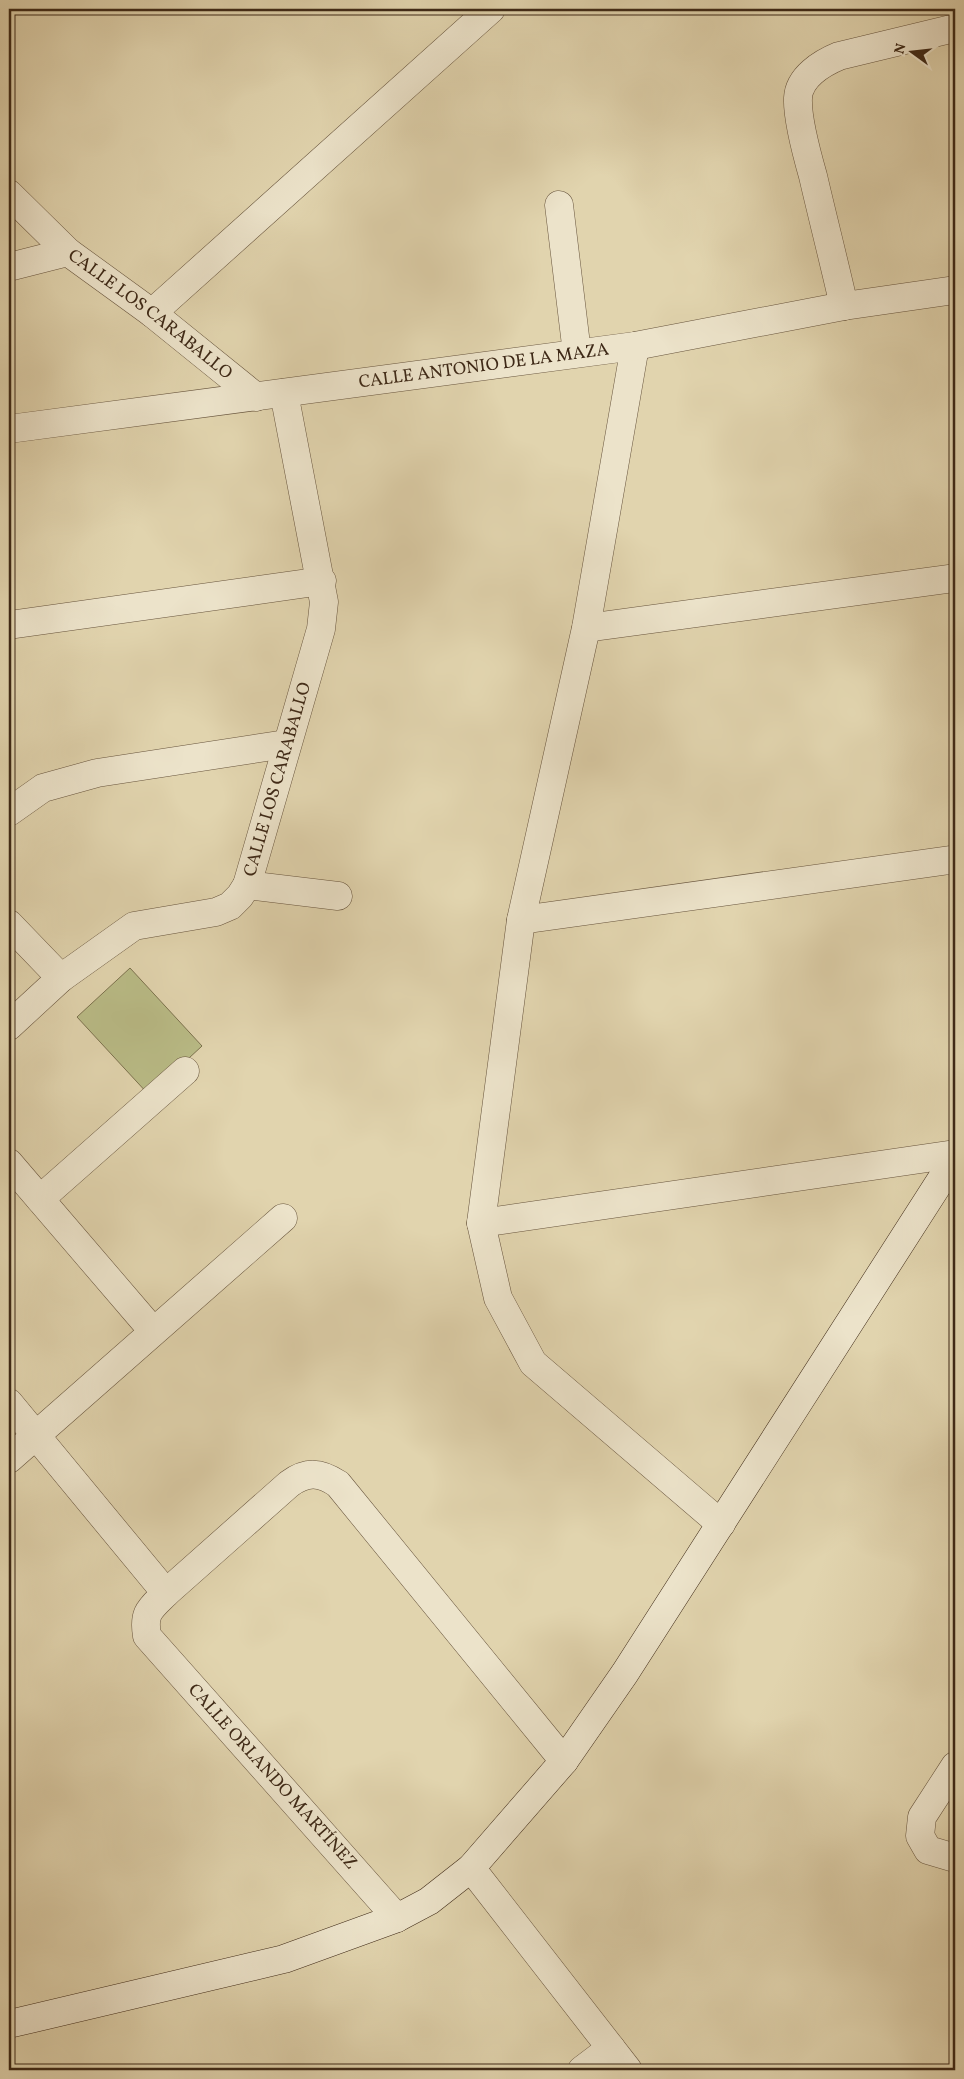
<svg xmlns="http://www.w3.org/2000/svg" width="964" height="2079" viewBox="0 0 964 2079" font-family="Vollkorn,serif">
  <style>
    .green { fill: #b9bb86; stroke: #7c724e }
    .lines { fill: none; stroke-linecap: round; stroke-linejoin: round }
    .street-casing { stroke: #67543d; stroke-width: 29 }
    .secondary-casing { stroke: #3e2917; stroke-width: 29 }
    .street { stroke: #ece3ca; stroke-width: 28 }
    .secondary { stroke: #ece3ca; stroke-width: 28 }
    .labels { text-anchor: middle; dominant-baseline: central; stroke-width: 4; stroke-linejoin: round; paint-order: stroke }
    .street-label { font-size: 18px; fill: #3e2917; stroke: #ece3ca }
  </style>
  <rect width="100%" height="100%" fill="#e1d4ae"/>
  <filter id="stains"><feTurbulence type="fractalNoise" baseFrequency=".004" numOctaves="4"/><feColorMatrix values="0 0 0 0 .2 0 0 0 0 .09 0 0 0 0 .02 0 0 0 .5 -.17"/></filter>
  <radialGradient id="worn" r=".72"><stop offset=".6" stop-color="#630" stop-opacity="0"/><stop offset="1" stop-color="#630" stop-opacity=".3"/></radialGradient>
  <!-- green -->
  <path class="green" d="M 130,968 L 202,1046 L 149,1095 L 77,1017 Z"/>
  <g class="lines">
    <defs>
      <g id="street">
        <path d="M 9,194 L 68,252"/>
        <path d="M 559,205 L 577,353"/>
        <path id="s1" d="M 9,267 L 68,252 L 152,313 L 256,397"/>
        <path d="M 844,306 C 834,262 823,219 813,176 C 807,155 797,119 798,98 C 799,77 822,63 839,56 L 955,28"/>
        <path d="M 152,313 L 491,9"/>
        <path d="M 635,346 L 586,628 L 521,920 L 481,1223 L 498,1298 L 533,1363 L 721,1524"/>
        <path id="s2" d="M 9,429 L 635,346 L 844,306 L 955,290"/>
        <path d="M 9,625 L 322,581"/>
        <path d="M 586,628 L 955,578"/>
        <path d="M 9,812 L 43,788 L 97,773 L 286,744"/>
        <path d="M 247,885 L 338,896"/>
        <path d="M 521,920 L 950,860 L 955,862"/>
        <path d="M 9,924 L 61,978"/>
        <path id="s3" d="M 9,1026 L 61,978 L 134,926 L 216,912 L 230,906 L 240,896 L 247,885 L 321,629 L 324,602 L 284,393"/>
        <path d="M 9,1163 L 153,1331"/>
        <path d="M 40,1199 L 185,1071"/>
        <path d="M 481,1223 L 955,1154"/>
        <path d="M 9,1403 L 166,1593"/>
        <path d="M 9,1459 L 283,1218"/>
        <path d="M 955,1766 L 922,1817 L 920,1836 L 928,1850 L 955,1858"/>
        <path d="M 471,1868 L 628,2070"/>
        <path d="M 397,1918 L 147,1636 C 143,1612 150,1609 166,1593 L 289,1484 C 307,1471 320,1472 338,1484 L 564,1761"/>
        <path d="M 582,2070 L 611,2048"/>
      </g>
      <path id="secondary" d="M 9,2024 L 284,1959 L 397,1918 L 429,1901 L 471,1868 L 564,1761 L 625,1673 L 955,1158"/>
    </defs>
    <!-- street casing -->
    <use href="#street" class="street-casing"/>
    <!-- secondary casing -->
    <use href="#secondary" class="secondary-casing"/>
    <!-- street -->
    <use href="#street" class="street"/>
    <!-- secondary -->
    <use href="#secondary" class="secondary"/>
  </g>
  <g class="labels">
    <!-- street labels -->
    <g class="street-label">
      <text stroke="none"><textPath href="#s1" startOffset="164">CALLE LOS CARABALLO</textPath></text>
      <text stroke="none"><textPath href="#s2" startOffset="479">CALLE ANTONIO DE LA MAZA</textPath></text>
      <text stroke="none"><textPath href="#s3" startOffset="396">CALLE LOS CARABALLO</textPath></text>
      <text transform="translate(272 1777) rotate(48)">CALLE ORLANDO MARTÍNEZ</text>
    </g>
  </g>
  <!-- margin -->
  <rect width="964" height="2079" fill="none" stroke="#e1d4ae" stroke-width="30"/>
  <rect x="10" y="10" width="944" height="2059" fill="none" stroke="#3e2917" stroke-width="2.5"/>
  <rect x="15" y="15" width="934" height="2049" fill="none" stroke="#3e2917"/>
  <!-- north arrow -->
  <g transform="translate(912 52) rotate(285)" stroke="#ece3ca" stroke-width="4" paint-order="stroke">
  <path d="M0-4L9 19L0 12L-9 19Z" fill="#3e2917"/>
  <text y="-8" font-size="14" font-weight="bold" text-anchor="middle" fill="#3e2917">N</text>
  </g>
  <rect width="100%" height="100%" filter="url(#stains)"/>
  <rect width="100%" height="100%" fill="url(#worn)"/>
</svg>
